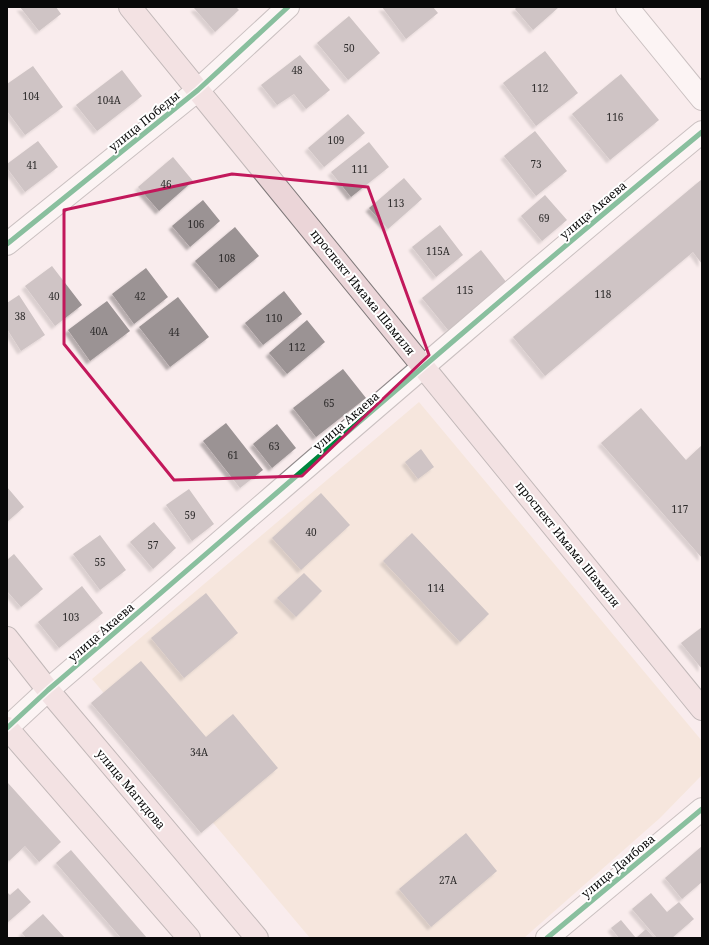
<svg xmlns="http://www.w3.org/2000/svg" width="709" height="945" viewBox="0 0 709 945" font-family="'Noto Serif',serif">
  <style>
    .green { fill: #f1deca }
    .building { fill: #9b9394; filter: url(#shadow) }
    .lines { fill: none; stroke-linecap: round; stroke-linejoin: round }
    .minor-casing { stroke: #918b8c; stroke-width: 24 }
    .major-casing { stroke: #7e7879; stroke-width: 24 }
    .minor { stroke: #fefcfc; stroke-width: 22 }
    .major { stroke: #ebd5d8; stroke-width: 22 }
    .cycleway-casing { stroke: #fff; stroke-width: 8 }
    .cycleway { stroke: #00873e; stroke-width: 5 }
    .marked { fill: none; stroke: #c2185b; stroke-width: 3; stroke-linejoin: round }
    .labels { text-anchor: middle; dominant-baseline: central; stroke-width: 4; stroke-linejoin: round; paint-order: stroke }
    .number-label { font-size: 10px; fill: #2e2c2c }
    .street-label { font-size: 12px; fill: #090909; stroke: #fff }
  </style>
  <defs>
    <filter id="shadow"><feDropShadow dx="-3.5" dy="3.5" stdDeviation="1" flood-color="#0004"/></filter>
  </defs>
  <rect width="100%" height="100%" fill="#f9eced"/>
  <!-- green -->
  <path class="green" d="M 419,402 L 702,741 L 702,775 L 660,818 L 524,938 L 310,938 L 92,679 Z"/>
  <!-- building -->
  <path class="building" d="M 20,7 L 56,7 L 61,14 L 39,31 Z
    M 196,7 L 236,7 L 239,10 L 215,32 L 194,8 Z
    M 382,7 L 433,7 L 438,13 L 406,39 Z
    M 517,7 L 559,7 L 533,30 L 515,9 Z
    M 349,16 L 380,53 L 348,80 L 317,43 Z
    M 545,51 L 578,93 L 536,126 L 503,83 Z
    M 300,55 L 330,90 L 306,109 L 294,94 L 277,105 L 261,85 Z
    M 33,66 L 63,107 L 25,135 L 7,111 L 7,84 Z
    M 122,70 L 142,96 L 97,131 L 76,105 Z
    M 621,74 L 659,120 L 610,160 L 572,114 Z
    M 348,114 L 365,133 L 324,167 L 308,148 Z
    M 535,131 L 567,171 L 536,196 L 504,156 Z
    M 38,141 L 58,167 L 25,192 L 7,168 L 7,164 Z
    M 369,142 L 389,167 L 351,197 L 331,172 Z
    M 173,157 L 193,181 L 159,211 L 138,187 Z
    M 404,178 L 422,199 L 388,229 L 369,208 Z
    M 702,179 L 702,264 L 693,252 L 545,376 L 513,337 Z
    M 545,195 L 567,220 L 542,241 L 521,216 Z
    M 203,200 L 220,221 L 190,247 L 172,226 Z
    M 440,225 L 463,255 L 436,277 L 412,247 Z
    M 235,227 L 259,256 L 219,289 L 195,261 Z
    M 481,250 L 507,283 L 448,330 L 422,298 Z
    M 52,266 L 82,305 L 55,326 L 25,286 Z
    M 146,268 L 168,297 L 134,324 L 112,294 Z
    M 284,291 L 302,314 L 263,345 L 245,323 Z
    M 19,295 L 45,335 L 21,351 L 7,329 L 7,303 Z
    M 178,297 L 209,337 L 170,367 L 139,327 Z
    M 107,301 L 130,331 L 90,361 L 68,330 Z
    M 307,320 L 325,342 L 287,374 L 269,353 Z
    M 343,369 L 366,398 L 316,437 L 293,408 Z
    M 641,408 L 686,460 L 702,445 L 702,558 L 601,443 Z
    M 226,423 L 263,470 L 240,488 L 203,441 Z
    M 277,424 L 296,448 L 272,468 L 253,444 Z
    M 421,449 L 434,467 L 418,479 L 405,462 Z
    M 7,487 L 24,507 L 7,522 Z
    M 189,489 L 214,524 L 192,541 L 166,505 Z
    M 321,493 L 350,525 L 301,570 L 272,538 Z
    M 154,522 L 176,548 L 153,569 L 130,542 Z
    M 412,533 L 489,614 L 460,642 L 383,561 Z
    M 100,535 L 126,570 L 100,590 L 73,554 Z
    M 14,554 L 43,589 L 21,607 L 7,591 L 7,560 Z
    M 304,573 L 322,591 L 296,617 L 277,598 Z
    M 82,586 L 103,613 L 59,648 L 38,622 Z
    M 206,593 L 238,633 L 184,678 L 151,638 Z
    M 702,627 L 702,669 L 681,643 Z
    M 141,661 L 206,737 L 233,714 L 278,768 L 201,833 L 91,703 Z
    M 8,783 L 61,842 L 39,862 L 25,846 L 9,861 L 7,859 L 7,784 Z
    M 466,833 L 497,871 L 431,927 L 399,889 Z
    M 702,846 L 702,882 L 682,899 L 665,878 Z
    M 71,850 L 147,938 L 121,938 L 56,863 Z
    M 18,888 L 31,902 L 7,923 L 7,892 L 10,895 Z
    M 651,893 L 667,912 L 679,902 L 694,919 L 672,938 L 657,938 L 632,909 Z
    M 43,914 L 65,938 L 26,938 L 22,933 Z
    M 621,920 L 636,938 L 619,938 L 611,928 Z
    M 646,929 L 654,938 L 636,938 Z"/>
  <g class="lines">
    <defs>
      <path id="minor" d="M 627,7 L 702,99
        M 7,244 L 198,90 L 288,7
        M 7,728 L 48,690 C 265,504 481,314 702,132
        M 547,938 L 702,809"/>
      <path id="major" d="M 130,7 L 702,709
        M 7,638 L 48,690 L 257,938
        M 7,728 L 189,938"/>
    </defs>
    <!-- minor casing -->
    <use href="#minor" class="minor-casing"/>
    <!-- major casing -->
    <use href="#major" class="major-casing"/>
    <!-- minor -->
    <use href="#minor" class="minor"/>
    <!-- major -->
    <use href="#major" class="major"/>
    <defs>
      <path id="cycleway" d="M 7,244 L 198,90 L 288,7
        M 7,728 L 48,690 C 265,504 481,314 702,132
        M 547,938 L 702,809"/>
    </defs>
    <!-- cycleway casing -->
    <use href="#cycleway" class="cycleway-casing"/>
    <!-- cycleway -->
    <use href="#cycleway" class="cycleway"/>
  </g>
  <!-- marked area -->
  <path d="M0 0H709V945H0ZM 232,174 L 368,187 L 429,355 L 302,476 L 174,480 L 64,344 L 64,210 Z" fill="#f9eced" fill-opacity=".55" fill-rule="evenodd"/>
  <path class="marked" d="M 232,174 L 368,187 L 429,355 L 302,476 L 174,480 L 64,344 L 64,210 Z"/>
  <g class="labels">
    <!-- number labels -->
    <g class="number-label">
      <text x="349" y="48">50</text>
      <text x="297" y="70">48</text>
      <text x="540" y="88">112</text>
      <text x="31" y="96">104</text>
      <text x="109" y="100">104А</text>
      <text x="615" y="117">116</text>
      <text x="336" y="140">109</text>
      <text x="536" y="164">73</text>
      <text x="32" y="165">41</text>
      <text x="360" y="169">111</text>
      <text x="166" y="184">46</text>
      <text x="396" y="203">113</text>
      <text x="544" y="218">69</text>
      <text x="196" y="224">106</text>
      <text x="438" y="251">115А</text>
      <text x="227" y="258">108</text>
      <text x="465" y="290">115</text>
      <text x="603" y="294">118</text>
      <text x="54" y="296">40</text>
      <text x="140" y="296">42</text>
      <text x="20" y="316">38</text>
      <text x="274" y="318">110</text>
      <text x="99" y="331">40А</text>
      <text x="174" y="332">44</text>
      <text x="297" y="347">112</text>
      <text x="329" y="403">65</text>
      <text x="274" y="446">63</text>
      <text x="233" y="455">61</text>
      <text x="680" y="509">117</text>
      <text x="190" y="515">59</text>
      <text x="311" y="532">40</text>
      <text x="153" y="545">57</text>
      <text x="100" y="562">55</text>
      <text x="436" y="588">114</text>
      <text x="71" y="617">103</text>
      <text x="199" y="752">34А</text>
      <text x="448" y="880">27А</text>
    </g>
    <!-- street labels -->
    <g class="street-label">
      <text transform="translate(144 121) rotate(-39)">улица Победы</text>
      <text transform="translate(593 210) rotate(-40)">улица Акаева</text>
      <text transform="translate(363 292) rotate(51)">проспект Имама Шамиля</text>
      <text transform="translate(346 421) rotate(-41)">улица Акаева</text>
      <text transform="translate(568 544) rotate(51)">проспект Имама Шамиля</text>
      <text transform="translate(101 632) rotate(-41)">улица Акаева</text>
      <text transform="translate(131 789) rotate(50)">улица Магидова</text>
      <text transform="translate(618 866) rotate(-40)">улица Даибова</text>
    </g>
  </g>
  <!-- border -->
  <rect width="709" height="945" fill="none" stroke="#090909" stroke-width="16"/>
</svg>
